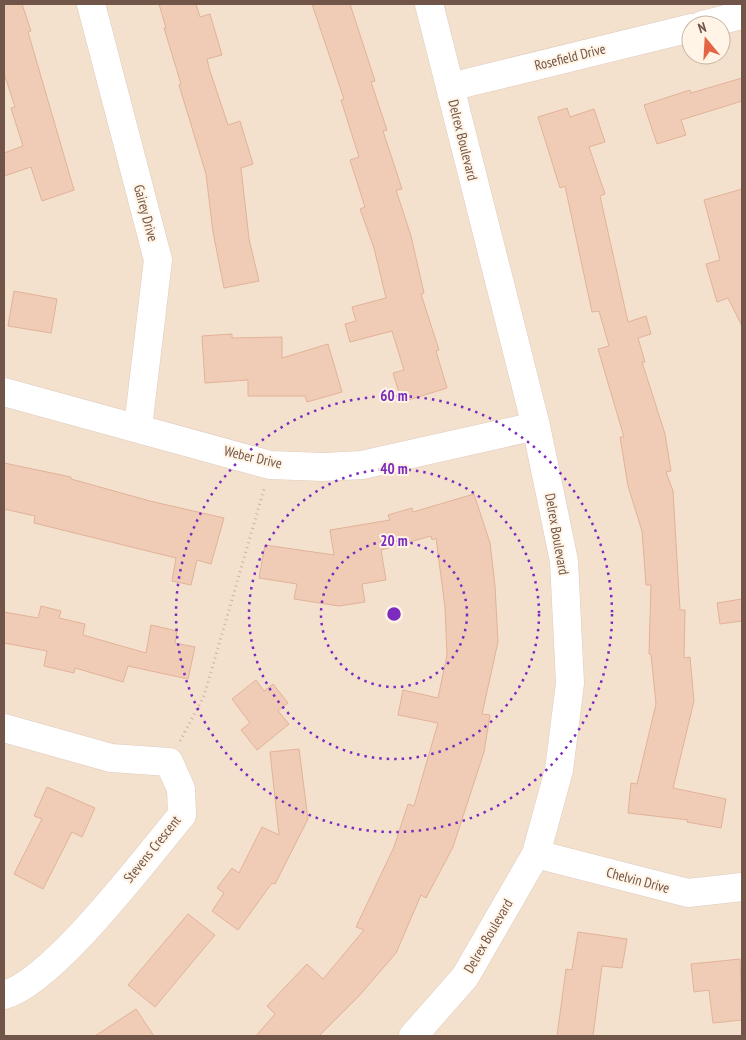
<svg xmlns="http://www.w3.org/2000/svg" width="746" height="1040" viewBox="0 0 746 1040" font-family="'PT Sans Narrow',sans-serif">
  <style>
    .residential { fill: #f3e1ce; fill-rule: evenodd }
    .building { fill: #f0ccb7; stroke: #e2b298 }
    .lines { fill: none; stroke-linecap: round; stroke-linejoin: round }
    .minor-casing { stroke: #dfcbbc; stroke-width: 29 }
    .path { stroke: #d4b09b; stroke-width: 3; stroke-dasharray: 1 4; stroke-linecap: butt }
    .minor { stroke: #fff; stroke-width: 28 }
    .ring { fill: none; stroke: #7b2cbf; stroke-width: 2.5; stroke-dasharray: 2.5 5 }
    .labels { text-anchor: middle; dominant-baseline: central; stroke-width: 4; stroke-linejoin: round; paint-order: stroke }
    .street-label { font-size: 14px; fill: #715548; stroke: #fff4e5 }
    .centre { fill: #7b2cbf; stroke: #fff4e5; stroke-width: 2.5 }
    .ring-label { font-size: 15px; text-anchor: middle; font-weight: bold; fill: #7b2cbf; stroke: #fff4e5; stroke-width: 4; stroke-linejoin: round; paint-order: stroke }
  </style>
  <rect width="100%" height="100%" fill="#fbefdf"/>
  <!-- residential -->
  <path class="residential" d="M 4,4 L 742,4 L 742,1036 L 4,1036 ZM 691,25 L 721,25 L 721,55 L 691,55 Z"/>
  <!-- building -->
  <path class="building" d="M 4,4 L 22,4 L 31,31 L 28,32 L 74,190 L 42,201 L 31,167 L 4,176 L 4,153 L 23,146 L 11,108 L 15,107 L 4,73 Z
    M 159,4 L 196,4 L 200,17 L 210,14 L 222,55 L 207,59 L 210,71 L 228,125 L 240,121 L 253,164 L 241,168 L 249,239 L 259,281 L 224,288 L 213,232 L 206,174 L 179,85 L 181,84 L 164,28 L 166,28 Z
    M 312,4 L 350,4 L 375,81 L 371,82 L 387,130 L 383,131 L 402,189 L 396,190 L 411,236 L 424,293 L 421,294 L 439,350 L 436,351 L 447,388 L 402,402 L 393,373 L 404,370 L 392,331 L 350,342 L 345,324 L 356,321 L 352,307 L 386,298 L 374,248 L 360,209 L 365,207 L 350,160 L 359,157 L 341,100 L 344,99 Z
    M 742,78 L 742,101 L 681,120 L 686,135 L 657,144 L 644,105 L 690,90 L 691,93 Z
    M 567,108 L 570,117 L 594,109 L 605,142 L 589,147 L 605,194 L 600,196 L 628,322 L 646,316 L 651,334 L 638,338 L 645,362 L 642,362 L 665,434 L 671,471 L 666,472 L 673,491 L 680,610 L 685,610 L 684,658 L 690,657 L 694,701 L 673,788 L 726,799 L 721,828 L 687,822 L 688,820 L 628,813 L 631,783 L 637,784 L 656,704 L 651,654 L 649,654 L 651,585 L 646,585 L 642,531 L 628,486 L 620,437 L 624,437 L 598,349 L 609,346 L 599,311 L 592,312 L 565,186 L 560,188 L 538,117 Z
    M 742,189 L 742,326 L 728,298 L 717,302 L 706,264 L 720,260 L 704,200 Z
    M 14,291 L 57,299 L 51,333 L 8,326 Z
    M 232,334 L 232,338 L 282,337 L 282,358 L 328,344 L 342,392 L 307,402 L 305,396 L 248,396 L 248,380 L 205,383 L 202,336 Z
    M 4,463 L 71,477 L 71,479 L 150,501 L 224,518 L 211,564 L 197,560 L 191,585 L 172,581 L 176,558 L 34,523 L 35,516 L 4,509 Z
    M 474,494 L 490,543 L 495,586 L 498,642 L 482,714 L 490,715 L 484,752 L 453,847 L 426,898 L 421,895 L 396,953 L 359,996 L 319,1036 L 256,1036 L 275,1014 L 267,1006 L 307,964 L 323,979 L 364,930 L 356,927 L 394,847 L 408,804 L 414,806 L 438,723 L 398,715 L 403,690 L 438,698 L 447,655 L 445,607 L 436,538 L 432,540 L 431,536 L 381,550 L 386,580 L 362,584 L 365,602 L 339,606 L 294,599 L 297,584 L 259,578 L 265,545 L 334,555 L 330,530 L 390,520 L 388,515 L 412,508 L 413,512 Z
    M 742,599 L 742,621 L 720,624 L 717,603 Z
    M 41,606 L 61,611 L 59,618 L 85,624 L 83,635 L 146,653 L 151,625 L 177,631 L 175,643 L 195,647 L 188,679 L 128,666 L 123,682 L 75,668 L 74,673 L 44,666 L 47,651 L 4,643 L 4,612 L 38,618 Z
    M 256,680 L 264,691 L 273,684 L 288,703 L 278,711 L 289,724 L 257,750 L 241,730 L 250,723 L 232,699 Z
    M 299,749 L 308,819 L 275,884 L 272,883 L 238,930 L 212,911 L 224,893 L 217,888 L 232,868 L 239,873 L 262,827 L 279,835 L 270,752 Z
    M 47,787 L 95,808 L 82,837 L 72,832 L 43,889 L 14,874 L 42,819 L 34,816 Z
    M 188,914 L 215,935 L 155,1007 L 128,985 Z
    M 578,932 L 627,939 L 622,968 L 602,966 L 593,1036 L 557,1036 L 566,969 L 572,970 Z
    M 740,959 L 742,1020 L 713,1023 L 709,990 L 694,992 L 691,964 Z
    M 136,1009 L 154,1036 L 95,1036 Z"/>
  <g class="lines">
    <defs>
      <path id="minor" d="M 91,4 L 158,260 L 138,427
        M 702,25 L 742,15
        M 450,87 L 691,28
        M 4,392 L 270,465 L 323,467 L 362,465 L 536,426
        M 4,728 L 111,758 L 169,762 L 181,789 L 182,815 C 146,858 53,982 4,995
        M 536,854 L 688,893 L 742,887
        M 413,1036 L 465,977 L 536,854 L 559,770 L 570,683 L 564,561 L 536,426 L 429,4"/>
    </defs>
    <!-- minor casing -->
    <use href="#minor" class="minor-casing"/>
    <!-- path -->
    <path class="path" d="M 180,741 L 204,696 L 264,489"/>
    <!-- minor -->
    <use href="#minor" class="minor"/>
  </g>
  <!-- distance rings -->
  <g class="ring">
    <circle cx="394" cy="614" r="73"/>
    <circle cx="394" cy="614" r="145"/>
    <circle cx="394" cy="614" r="218"/>
  </g>
  <g class="labels">
    <!-- street labels -->
    <g class="street-label">
      <text transform="translate(570 57) rotate(-14)">Rosefield Drive</text>
      <text transform="translate(463 140) rotate(76)">Delrex Boulevard</text>
      <text transform="translate(146 213) rotate(75)">Gairey Drive</text>
      <text transform="translate(253 457) rotate(13)">Weber Drive</text>
      <text transform="translate(557 534) rotate(80)">Delrex Boulevard</text>
      <text transform="translate(152 849) rotate(-51)">Stevens Crescent</text>
      <text transform="translate(638 880) rotate(15)">Chelvin Drive</text>
      <text transform="translate(488 936) rotate(-60)">Delrex Boulevard</text>
    </g>
  </g>
  <circle cx="394" cy="614" r="8" class="centre"/>
  <g class="ring-label">
    <text x="394" y="401">60 m</text>
    <text x="394" y="474">40 m</text>
    <text x="394" y="546">20 m</text>
  </g>
  <!-- border -->
  <rect width="746" height="1040" fill="none" stroke="#715548" stroke-width="10"/>
  <!-- north arrow -->
  <g transform="translate(706 40) rotate(342)"><circle r="24" fill="#fff4e5" stroke="#c6b4a6"/>
  <path d="M0-4L9 19L0 12L-9 19Z" fill="#e46446"/>
  <text y="-8" font-size="14" font-weight="bold" text-anchor="middle" fill="#715548">N</text>
  </g>
</svg>
